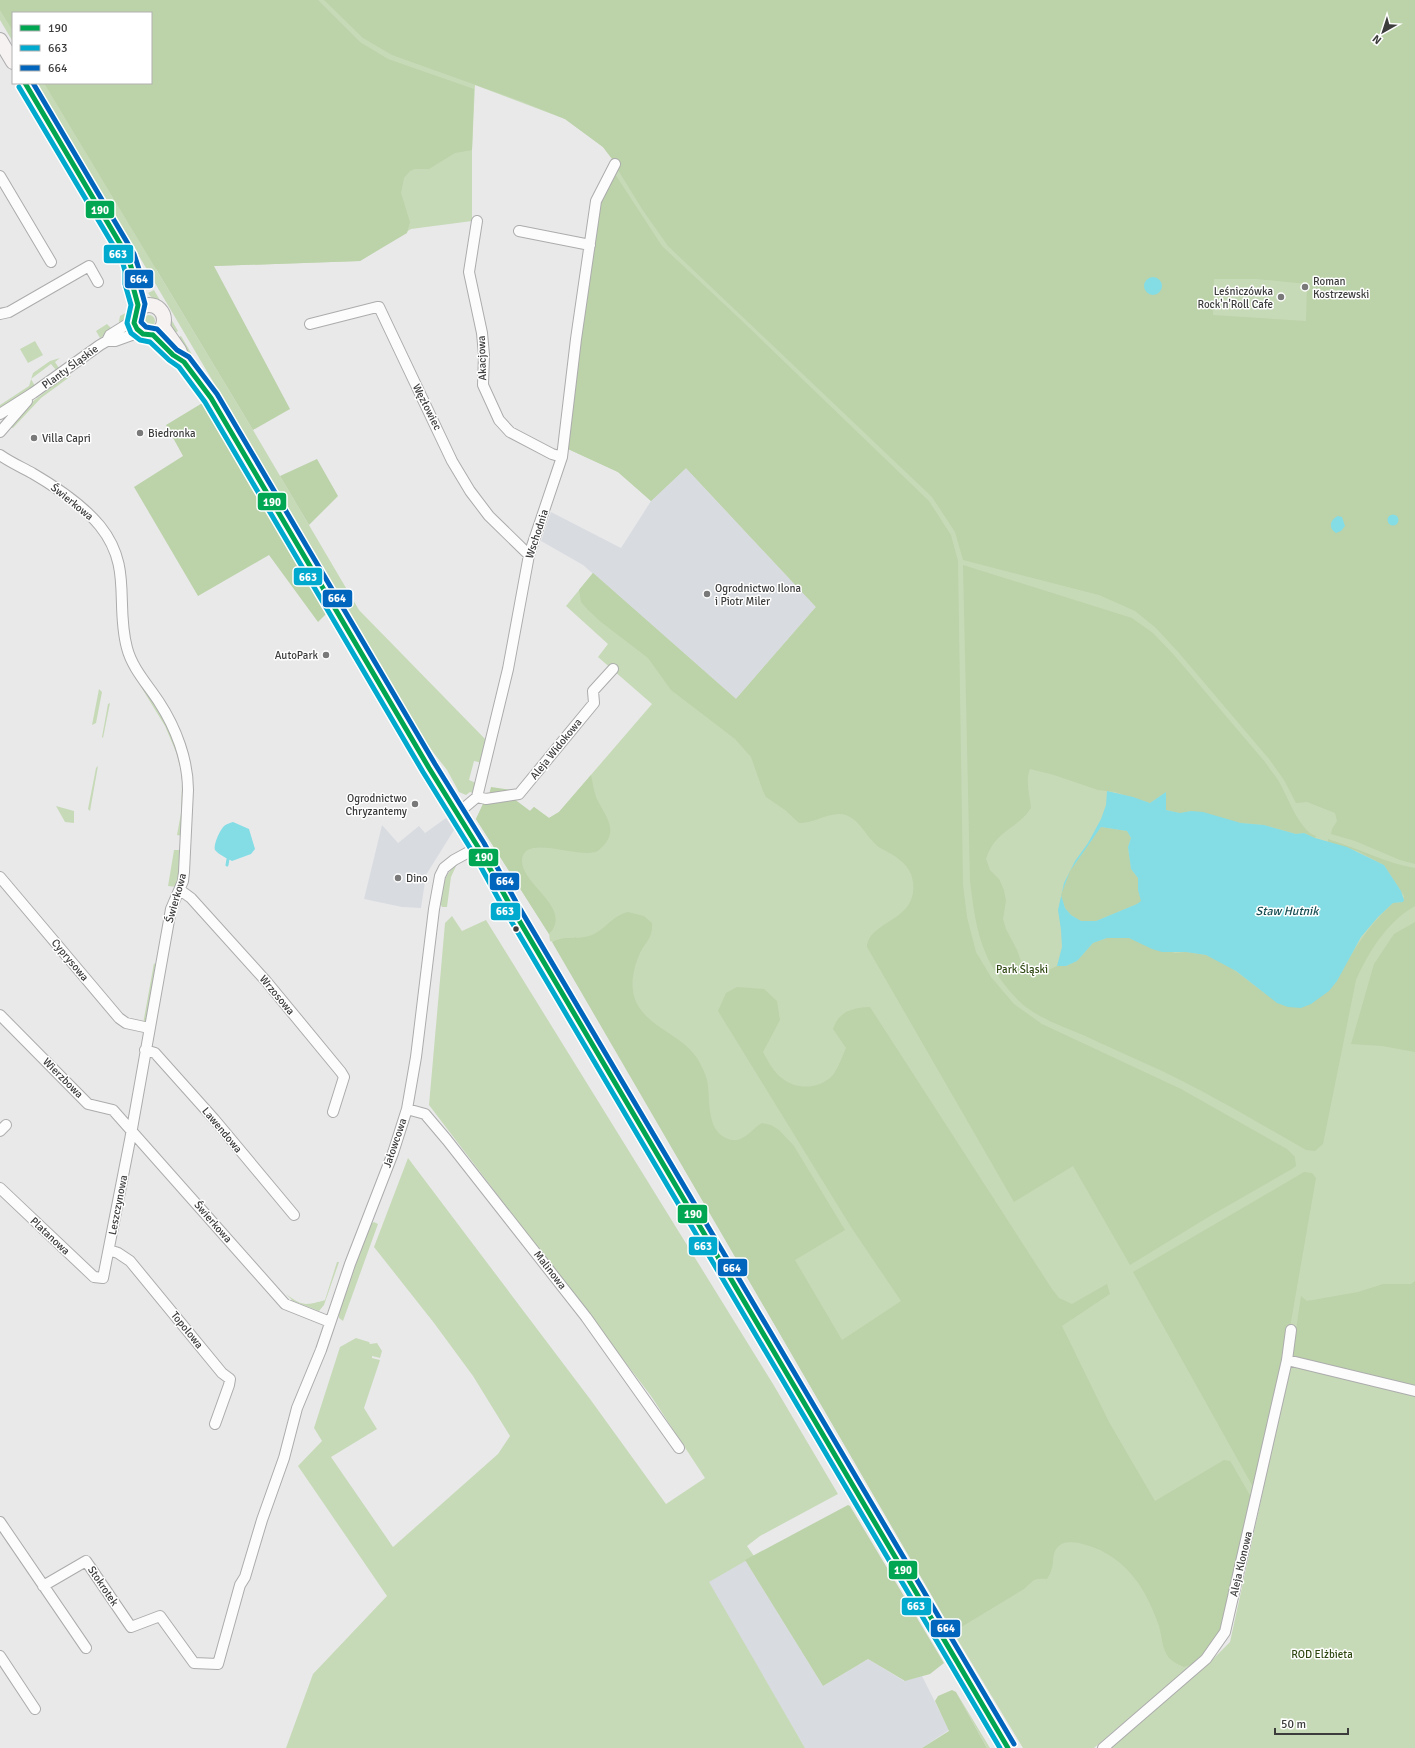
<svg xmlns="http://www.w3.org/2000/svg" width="1415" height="1748" viewBox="0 0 1415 1748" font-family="Signika,sans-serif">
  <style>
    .built { fill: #d8dbe0 }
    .green { fill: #c7dab7 }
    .forest { fill: #bcd2a9; fill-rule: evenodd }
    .water { fill: #84dce5; fill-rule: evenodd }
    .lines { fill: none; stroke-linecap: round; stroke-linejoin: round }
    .stream { stroke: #84dce5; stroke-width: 3 }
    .street-casing { stroke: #acacad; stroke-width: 12 }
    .secondary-casing { stroke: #acacad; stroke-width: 16 }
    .street { stroke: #fcfcfc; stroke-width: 10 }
    .secondary { stroke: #f6f2f1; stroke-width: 14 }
    .bus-1-casing { stroke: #fff; stroke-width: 8 }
    .bus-2-casing { stroke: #fff; stroke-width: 8 }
    .bus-3-casing { stroke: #fff; stroke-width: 8 }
    .bus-1 { stroke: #00a651; stroke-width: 5 }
    .bus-2 { stroke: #00a9ce; stroke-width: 5 }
    .bus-3 { stroke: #0065bd; stroke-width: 5 }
    .poi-dot { fill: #79797a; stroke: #fff; stroke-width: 1.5 }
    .bus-dot { fill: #3c3c3d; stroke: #fff; stroke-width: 1.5 }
    .labels { text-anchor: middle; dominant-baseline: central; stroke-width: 3; stroke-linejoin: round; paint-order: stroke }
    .poi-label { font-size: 11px; fill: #3c3c3d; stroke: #fff; text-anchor: start }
    .street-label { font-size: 11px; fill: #3c3c3d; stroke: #fff }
    .park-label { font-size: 11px; fill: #2f4812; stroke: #fff }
    .water-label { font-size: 12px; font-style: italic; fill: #174e53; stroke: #fff }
    .line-badge { stroke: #fff; stroke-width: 1.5 }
    .badge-label { font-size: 11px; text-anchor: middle; font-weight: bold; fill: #fff }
  </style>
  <rect width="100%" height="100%" fill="#e9e9ea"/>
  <!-- built -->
  <path class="built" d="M 686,468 L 816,607 L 736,699 L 583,565 L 541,541 L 551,512 L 621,548 L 651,501 Z
    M 446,818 L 454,830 L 426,875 L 421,908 L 402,907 L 364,899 L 382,825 L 398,843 L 419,826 L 425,833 Z
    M 745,1560 L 823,1686 L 868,1659 L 904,1681 L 922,1676 L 949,1730 L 922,1748 L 805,1748 L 708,1582 Z"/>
  <!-- green -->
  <path class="green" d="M 0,0 L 1415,0 L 1415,1388 L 1292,1357 L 1222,1631 L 1193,1664 L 1094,1748 L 1023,1748 L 953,1632 L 553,942 L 550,941 L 549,934 L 476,819 L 483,804 L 514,799 L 530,811 L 534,807 L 549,818 L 559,812 L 652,704 L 598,657 L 608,644 L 566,606 L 593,573 L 736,699 L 816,607 L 686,468 L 651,501 L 618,472 L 568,449 L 615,174 L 619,168 L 603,147 L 565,119 L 475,85 L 472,150 L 472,221 L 411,229 L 360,261 L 214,266 L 156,269 L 253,430 L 359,610 L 487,741 L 482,763 L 474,761 L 469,780 L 476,783 L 473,793 L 470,792 L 466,795 L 459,792 L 447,770 L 426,743 L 37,83 L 151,83 L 151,13 L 13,13 L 13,42 L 0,20 Z
    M 32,83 L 150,282 L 145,284 L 134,259 Z
    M 154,290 L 178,331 L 171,336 C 168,327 170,319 166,311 C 161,303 153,301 148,293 Z
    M 133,309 L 130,317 L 121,325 L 119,321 L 120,316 Z
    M143 321a6 6 0 1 1 12 0a6 6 0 1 1-12 0Z
    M 107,324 L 113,330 L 100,338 L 96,331 Z
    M 181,336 L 247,447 L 174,340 Z
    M 35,341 L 43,355 L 28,363 L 20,349 Z
    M 60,358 L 55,362 L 59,368 L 56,370 L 51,364 L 31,379 L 35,386 L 0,411 L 0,405 L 29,386 L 33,373 L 50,361 Z
    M 66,376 L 71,376 L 41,398 L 13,428 L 9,427 L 32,402 Z
    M 137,676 L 172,731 L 184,777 L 181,779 L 182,774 L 176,752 L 165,726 L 135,677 Z
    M 99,689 L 102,692 L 96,723 L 92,725 Z
    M 110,703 L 103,738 L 102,737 L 108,704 Z
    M 98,766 L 90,811 L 88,809 L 96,768 Z
    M 182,784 L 185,785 L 182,836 L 177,835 L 181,813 Z
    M 56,806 L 74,811 L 74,823 L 65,822 Z
    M 174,850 L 182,850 L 181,873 L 177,887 L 168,886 Z
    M 457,864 L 451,877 L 447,907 L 442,907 L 440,903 C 442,888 443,875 457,864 Z
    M 452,916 L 462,931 L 486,920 L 773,1384 L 838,1494 L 760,1536 L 747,1546 L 754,1556 L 709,1582 L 805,1748 L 286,1748 L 313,1674 L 387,1596 L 298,1466 L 322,1441 L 314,1428 L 340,1347 L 356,1338 L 369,1342 L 370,1344 L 377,1343 L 382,1351 L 380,1358 L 372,1356 L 372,1358 L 380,1360 L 364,1408 L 377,1429 L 331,1457 L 393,1547 L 498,1454 L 510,1436 L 473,1376 L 434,1323 L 374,1247 L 408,1158 L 590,1399 L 666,1504 L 705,1478 L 651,1396 L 429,1105 L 445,923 Z
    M 154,963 L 157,967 L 147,1021 L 143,1024 Z
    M 374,1222 L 378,1224 L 343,1321 L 339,1318 L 339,1312 L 370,1224 Z
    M 337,1262 L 339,1262 L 324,1305 L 319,1311 L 293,1301 L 286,1294 C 302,1306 305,1306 325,1300 Z
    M 1291,1362 L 1415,1393 L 1415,1748 L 1110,1748 L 1209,1663 L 1230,1642 Z
    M 956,1692 L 990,1748 L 987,1748 Z"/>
  <!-- forest -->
  <path class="forest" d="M 0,0 L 318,0 L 360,42 L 388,59 L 474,89 L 472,150 L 455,153 L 429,169 L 415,169 L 410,171 L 404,178 L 401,193 L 410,222 L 407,233 L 360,261 L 214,266 L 290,409 L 253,430 L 44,83 L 151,83 L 151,13 L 13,13 L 13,31 L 0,10 Z
    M 324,0 L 1415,0 L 1415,864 L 1400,860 L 1355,841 L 1331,834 L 1332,829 L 1337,821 L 1335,813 L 1307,802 L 1296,803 L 1284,780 L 1269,759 L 1179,653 L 1156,628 L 1135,611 L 1099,595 L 963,560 L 955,532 L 932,497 L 668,246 L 642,209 L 618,170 L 619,168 L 603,147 L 565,119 L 523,102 L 392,55 L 363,38 ZM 1214,279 L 1256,279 L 1307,284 L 1306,321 L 1213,315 Z
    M 615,174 L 662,246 L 739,318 L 929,501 L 951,535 L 958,561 L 963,885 L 967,917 L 976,952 L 991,977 L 1014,1004 L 1042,1024 L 1181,1089 L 1287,1149 L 1295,1157 L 1296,1166 L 1292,1169 L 1210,1216 L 1130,1265 L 1073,1166 L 1014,1202 L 867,947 C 869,920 918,922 913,882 C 911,865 897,857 884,850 C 866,842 860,813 838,814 C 824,815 813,823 799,823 L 785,810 L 766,797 L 763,791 L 751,757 L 735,739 L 671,690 L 648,658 L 601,622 L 588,610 L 581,602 L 579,590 L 593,573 L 736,699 L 816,607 L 686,468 L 651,501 L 618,472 L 568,449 L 581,339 L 599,204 Z
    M 204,402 L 327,613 L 318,622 L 269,555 L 198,596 L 134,487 L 183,456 L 166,425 Z
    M 317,459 L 338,496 L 309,525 L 280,476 Z
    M 963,565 L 1132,618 L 1153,633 L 1174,655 L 1265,762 C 1269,768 1274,774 1278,780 C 1287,794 1299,831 1316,836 L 1315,838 L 1304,833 L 1296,834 L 1264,825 L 1241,823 L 1191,811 L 1180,813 L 1166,810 L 1166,792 L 1150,803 L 1115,792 L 1098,790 L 1054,775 L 1030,769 C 1025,781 1030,795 1031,808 C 1017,830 996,829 986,859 L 990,870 L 999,879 L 1004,890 L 1006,901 L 1003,919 L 1006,929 L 1017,950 L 1023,967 L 1030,975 L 1036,976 L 1057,966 L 1066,966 L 1077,961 L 1093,943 L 1107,938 L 1129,938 L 1175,953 L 1186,952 L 1206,955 L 1226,964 L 1267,995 L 1337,981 C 1353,950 1367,927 1393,903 L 1403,902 L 1404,896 L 1384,865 L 1357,851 L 1328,842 L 1328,839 C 1358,848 1385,863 1415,868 L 1415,906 C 1387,922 1369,951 1356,980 L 1323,1144 L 1315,1151 L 1306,1150 C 1257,1122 1210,1094 1160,1070 C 1134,1058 1108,1047 1083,1035 C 1061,1026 1033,1016 1017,999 C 981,961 976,931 970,881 Z
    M 591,775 C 593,783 594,794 598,801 C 607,819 620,832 599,850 C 584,862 524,832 522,860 C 521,885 574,908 549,934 L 476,819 L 483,804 L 514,799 L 530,811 L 534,807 L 549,818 L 559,812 Z
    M 491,787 L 512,790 L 489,795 Z
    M 1101,827 L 1127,831 L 1131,838 L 1128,847 L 1131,869 L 1138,878 L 1138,890 L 1142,901 L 1137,904 L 1096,921 L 1081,921 L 1071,915 L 1065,908 L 1061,895 L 1070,871 Z
    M 628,912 L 644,916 L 652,923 C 653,938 646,941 640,953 C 635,964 631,979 633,991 C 638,1025 680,1032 697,1058 C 701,1065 705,1072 707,1080 C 711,1098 705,1128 726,1138 C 742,1146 750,1130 762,1123 L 771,1125 L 779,1130 L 794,1146 L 845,1230 L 795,1260 L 842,1340 L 901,1301 L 851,1227 L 718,1011 L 726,993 L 737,987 L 764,989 L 777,1001 L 780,1020 L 763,1052 C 768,1061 774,1073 783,1079 C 797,1090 819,1089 832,1076 C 838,1069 842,1057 846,1048 L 833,1029 C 839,1011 852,1008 870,1007 L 1052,1289 L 1059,1298 L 1072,1304 L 1107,1284 L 1110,1294 L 1062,1326 L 1109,1422 L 1155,1501 L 1224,1460 L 1230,1461 L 1232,1464 L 1251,1497 L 1222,1631 L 1209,1650 L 1193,1664 L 1184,1667 C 1179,1665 1173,1662 1169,1658 C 1162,1649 1162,1637 1159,1626 C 1145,1585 1123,1553 1079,1543 C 1071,1542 1062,1541 1057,1548 C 1052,1554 1054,1561 1052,1568 C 1051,1572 1049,1576 1047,1579 C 1033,1578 1034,1580 1024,1589 L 953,1632 L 552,942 C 564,935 576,940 589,936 C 605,931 611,916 628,912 Z
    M 1415,922 L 1415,1052 L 1382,1046 L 1351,1044 L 1374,964 L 1394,934 Z
    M 1304,1172 L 1312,1173 L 1316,1178 L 1285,1356 L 1253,1487 L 1133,1272 Z
    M 1415,1281 L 1415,1388 L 1292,1357 L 1301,1296 L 1307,1301 L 1358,1292 L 1383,1284 L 1411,1284 Z
    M 848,1505 L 850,1506 L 944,1663 L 930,1674 L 905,1681 L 868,1659 L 823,1686 L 745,1560 Z
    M 952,1690 L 956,1692 L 987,1748 L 922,1748 L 949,1731 L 935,1701 L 938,1696 Z"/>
  <!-- water -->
  <path class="water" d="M1144 286a9 9 0 1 1 18 0a9 9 0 1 1-18 0Z
    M1387.5 520a5.5 5.5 0 1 1 11 0a5.5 5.5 0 1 1-11 0Z
    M 1338,516 L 1342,517 L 1345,526 L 1341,531 L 1336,533 C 1328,529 1330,519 1338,516 Z
    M 1107,791 L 1133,797 L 1150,803 L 1166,792 L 1166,810 L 1180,813 L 1191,811 L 1203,812 L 1241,823 L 1264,825 L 1296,834 L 1304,833 L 1315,838 L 1347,847 L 1384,865 L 1401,891 L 1404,900 L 1403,902 L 1393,903 L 1378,917 L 1361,937 L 1337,981 L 1329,991 L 1311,1004 L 1301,1008 L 1288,1007 L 1277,1003 L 1236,971 L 1206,955 L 1186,952 L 1162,952 L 1152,949 L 1129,938 L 1107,938 L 1093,943 L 1077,961 L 1066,966 L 1057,966 L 1062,947 L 1061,930 L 1058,910 L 1064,883 L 1075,861 L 1088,843 L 1101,819 L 1106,805 ZM 1101,827 L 1127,831 L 1131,838 L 1128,847 L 1131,869 L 1138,878 L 1138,890 L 1141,901 L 1137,904 L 1096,921 L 1081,921 L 1071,915 L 1065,908 L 1061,895 L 1070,871 Z
    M 233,822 L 249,829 L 255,849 L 251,854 L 232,861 C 228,859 218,854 215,850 C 213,845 220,830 224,826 C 226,824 230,823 233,822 Z"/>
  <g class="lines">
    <!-- stream -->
    <path class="stream" d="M 227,865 L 228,859"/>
    <defs>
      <path id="street" d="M 0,176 L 51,262
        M 477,221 L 469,272 L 482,333 L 484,355 L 483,385 L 499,420 L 510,432 L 552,454 L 562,457
        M 519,231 L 590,245
        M 0,314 L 9,312 L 89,266 L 98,282
        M 310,324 L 377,307 L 379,307 L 452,461 L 470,491 L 489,516 L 529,555
        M 107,341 L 110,335 L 134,320
        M 0,414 L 33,393 L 100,345 L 107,341 L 115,341 L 140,332
        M 0,432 L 27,401
        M 0,455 C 10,462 21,467 32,473 C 56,487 82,504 100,526 C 133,567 115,604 127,648 C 132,668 148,685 159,702 C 176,728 188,760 188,790 L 184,872 L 183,881 L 171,909 L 130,1140 L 103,1278 L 94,1277 L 0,1188
        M 477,797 L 486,799 L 519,794 L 594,703 L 593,691 L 613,669
        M 458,813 L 477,797 L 508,669 L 529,555 L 562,457 L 576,339 L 596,201 L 615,164
        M 0,877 L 119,1018 L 126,1023 L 149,1028
        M 180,890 L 191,898 L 266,981 L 341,1072 L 344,1077 L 333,1112
        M 0,1015 L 88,1104 L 113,1110 L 285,1304 L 330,1322
        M 145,1050 L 155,1053 L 214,1119 L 294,1215
        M 407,1109 L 425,1114 L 447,1140 L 586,1317 L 679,1448
        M 0,1131 L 6,1125
        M 109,1250 L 118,1253 L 130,1261 L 222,1373 L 230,1379 L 229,1385 L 215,1424
        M 1287,1360 L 1415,1391
        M 0,1522 L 86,1648
        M 43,1586 L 86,1561 L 131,1627 L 160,1616 L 194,1663 L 218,1664 L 240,1585 L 245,1577 L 262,1520 L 284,1458 L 297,1408 L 321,1350 L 350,1264 L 393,1153 L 407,1109 L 416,1057 L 434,909 L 440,876 L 444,868 L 454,860 L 478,847
        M 0,1656 L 35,1709
        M 1103,1748 L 1206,1659 L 1225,1632 L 1287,1360 L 1291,1330"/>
      <path id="secondary" d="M 0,40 L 13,62
        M 25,83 L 128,257 C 131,267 131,275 132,284 C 134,293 138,301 137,310
        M134 320a15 15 0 1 1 30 0a15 15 0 1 1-30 0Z
        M 163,327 L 179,350 L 184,362 L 211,398 L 429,768 C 458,813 485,858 510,905 L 1008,1748"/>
    </defs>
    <!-- street casing -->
    <use href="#street" class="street-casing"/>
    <!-- secondary casing -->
    <use href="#secondary" class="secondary-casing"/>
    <!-- street -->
    <use href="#street" class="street"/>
    <!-- secondary -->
    <use href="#secondary" class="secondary"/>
    <defs>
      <path id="bus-1" d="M 25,83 L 128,257 L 132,270 L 132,283 L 138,305 L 134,323 L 137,329 L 143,334 L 153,335
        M 153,335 L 173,355 L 184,362 L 211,398 L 429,768 L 478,847 L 510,905 L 1008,1748"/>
      <path id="bus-2" d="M 19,87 L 122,260 L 125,271 L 125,284 L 131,305 L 127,323 L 131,333 L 140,340 L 150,342 L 169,360 L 179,367 L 205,402 L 423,772 L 472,851 L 504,909 L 1000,1748"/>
      <path id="bus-3" d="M 33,83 L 134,254 L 139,269 L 139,282 L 145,304 L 141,322 L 146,327 L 157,329 L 177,350 L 189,357 L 217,394 L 435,764 L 484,843 L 516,902 L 1014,1744"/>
    </defs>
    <!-- bus-1 casing -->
    <use href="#bus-1" class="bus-1-casing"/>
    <!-- bus-2 casing -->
    <use href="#bus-2" class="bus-2-casing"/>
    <!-- bus-3 casing -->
    <use href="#bus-3" class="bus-3-casing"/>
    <!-- bus-1 -->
    <use href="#bus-1" class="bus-1"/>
    <!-- bus-2 -->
    <use href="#bus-2" class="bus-2"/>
    <!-- bus-3 -->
    <use href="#bus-3" class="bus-3"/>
  </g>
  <!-- markers -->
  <g class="poi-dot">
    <circle cx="1305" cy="287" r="4"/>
    <circle cx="1281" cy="297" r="4"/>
    <circle cx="140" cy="433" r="4"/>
    <circle cx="34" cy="438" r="4"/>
    <circle cx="707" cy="594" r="4"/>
    <circle cx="326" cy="655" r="4"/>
    <circle cx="415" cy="804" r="4"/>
    <circle cx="398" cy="878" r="4"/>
  </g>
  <circle class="bus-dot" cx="516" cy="929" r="3.5"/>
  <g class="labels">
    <!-- poi labels -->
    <g class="poi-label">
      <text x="1313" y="281">Roman<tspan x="1313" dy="13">Kostrzewski</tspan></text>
      <text x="1273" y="291" text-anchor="end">Leśniczówka<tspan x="1273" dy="13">Rock'n'Roll Cafe</tspan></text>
      <text x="148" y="433">Biedronka</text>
      <text x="42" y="438">Villa Capri</text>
      <text x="715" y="588">Ogrodnictwo Ilona<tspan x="715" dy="13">i Piotr Miler</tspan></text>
      <text x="318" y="655" text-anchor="end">AutoPark</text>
      <text x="407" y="798" text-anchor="end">Ogrodnictwo<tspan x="407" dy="13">Chryzantemy</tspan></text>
      <text x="406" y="878">Dino</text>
    </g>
    <!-- street labels -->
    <g class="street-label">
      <text transform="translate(482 358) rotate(-92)">Akacjowa</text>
      <text transform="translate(70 367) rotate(-36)">Planty Śląskie</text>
      <text transform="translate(427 407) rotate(63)">Węzłowiec</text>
      <text transform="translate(72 502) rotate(39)">Świerkowa</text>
      <text transform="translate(537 534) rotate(-72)">Wschodnia</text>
      <text transform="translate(556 749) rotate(-51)">Aleja Widokowa</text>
      <text transform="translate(176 898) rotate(-74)">Świerkowa</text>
      <text transform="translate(70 960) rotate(50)">Cyprysowa</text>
      <text transform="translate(277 995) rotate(50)">Wrzosowa</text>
      <text transform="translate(63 1078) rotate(45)">Wierzbowa</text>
      <text transform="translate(222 1130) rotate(50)">Lawendowa</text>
      <text transform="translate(395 1143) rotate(-71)">Jałowcowa</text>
      <text transform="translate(118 1205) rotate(-79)">Leszczynowa</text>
      <text transform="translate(213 1222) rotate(49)">Świerkowa</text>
      <text transform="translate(50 1236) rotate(43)">Platanowa</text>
      <text transform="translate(550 1270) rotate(52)">Malinowa</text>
      <text transform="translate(187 1330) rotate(51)">Topolowa</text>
      <text transform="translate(1241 1564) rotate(-77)">Aleja Klonowa</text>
      <text transform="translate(103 1586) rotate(56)">Stokrotek</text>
    </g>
    <!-- park labels -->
    <g class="park-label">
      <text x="1022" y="969">Park Śląski</text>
      <text x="1322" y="1654">ROD Elżbieta</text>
    </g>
    <!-- water labels -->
    <g class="water-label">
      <text x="1287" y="911">Staw Hutnik</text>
    </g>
  </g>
  <g class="line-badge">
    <rect x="85" y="200" width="30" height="19" rx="4" fill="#00a651"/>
    <rect x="103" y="244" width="31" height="20" rx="4" fill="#00a9ce"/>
    <rect x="124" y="269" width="30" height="20" rx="4" fill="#0065bd"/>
    <rect x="257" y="492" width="30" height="19" rx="4" fill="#00a651"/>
    <rect x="293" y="567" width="30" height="19" rx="4" fill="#00a9ce"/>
    <rect x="322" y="589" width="31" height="19" rx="4" fill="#0065bd"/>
    <rect x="468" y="848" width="31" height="19" rx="4" fill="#00a651"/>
    <rect x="489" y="872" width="31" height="19" rx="4" fill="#0065bd"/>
    <rect x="490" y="902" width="31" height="19" rx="4" fill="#00a9ce"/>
    <rect x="677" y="1204" width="31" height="20" rx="4" fill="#00a651"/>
    <rect x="688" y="1236" width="30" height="20" rx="4" fill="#00a9ce"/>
    <rect x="717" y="1258" width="31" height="19" rx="4" fill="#0065bd"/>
    <rect x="888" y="1560" width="30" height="20" rx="4" fill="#00a651"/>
    <rect x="901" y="1597" width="31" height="19" rx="4" fill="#00a9ce"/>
    <rect x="930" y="1619" width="31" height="19" rx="4" fill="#0065bd"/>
  </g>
  <g class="badge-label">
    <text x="100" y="214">190</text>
    <text x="118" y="258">663</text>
    <text x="139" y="283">664</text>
    <text x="272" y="506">190</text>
    <text x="308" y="581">663</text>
    <text x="337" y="602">664</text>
    <text x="484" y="861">190</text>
    <text x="505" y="885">664</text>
    <text x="505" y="915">663</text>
    <text x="693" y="1218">190</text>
    <text x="703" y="1250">663</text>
    <text x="732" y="1272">664</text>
    <text x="903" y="1574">190</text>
    <text x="916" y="1610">663</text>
    <text x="946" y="1632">664</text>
  </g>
  <!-- legend -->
  <rect x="12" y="12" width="140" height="72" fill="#ffffff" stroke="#b1b1b1"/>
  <rect x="20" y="25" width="20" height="6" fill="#00a651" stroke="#b1b1b1"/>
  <text x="48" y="32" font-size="12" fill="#3c3c3d">190</text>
  <rect x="20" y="45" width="20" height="6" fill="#00a9ce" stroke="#b1b1b1"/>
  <text x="48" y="52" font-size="12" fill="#3c3c3d">663</text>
  <rect x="20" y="65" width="20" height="6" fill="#0065bd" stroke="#b1b1b1"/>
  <text x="48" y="72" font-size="12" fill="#3c3c3d">664</text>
  <!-- north arrow -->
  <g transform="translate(1383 32) rotate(219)" stroke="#ffffff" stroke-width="3" paint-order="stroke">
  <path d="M0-3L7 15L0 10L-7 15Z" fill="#3c3c3d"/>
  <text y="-6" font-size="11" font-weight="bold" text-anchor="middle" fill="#3c3c3d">N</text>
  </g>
  <!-- scale -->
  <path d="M1275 1728v6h73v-6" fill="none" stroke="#3c3c3d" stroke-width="2"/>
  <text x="1281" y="1728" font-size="12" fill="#3c3c3d" stroke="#ffffff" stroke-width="3" paint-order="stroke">50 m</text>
</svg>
